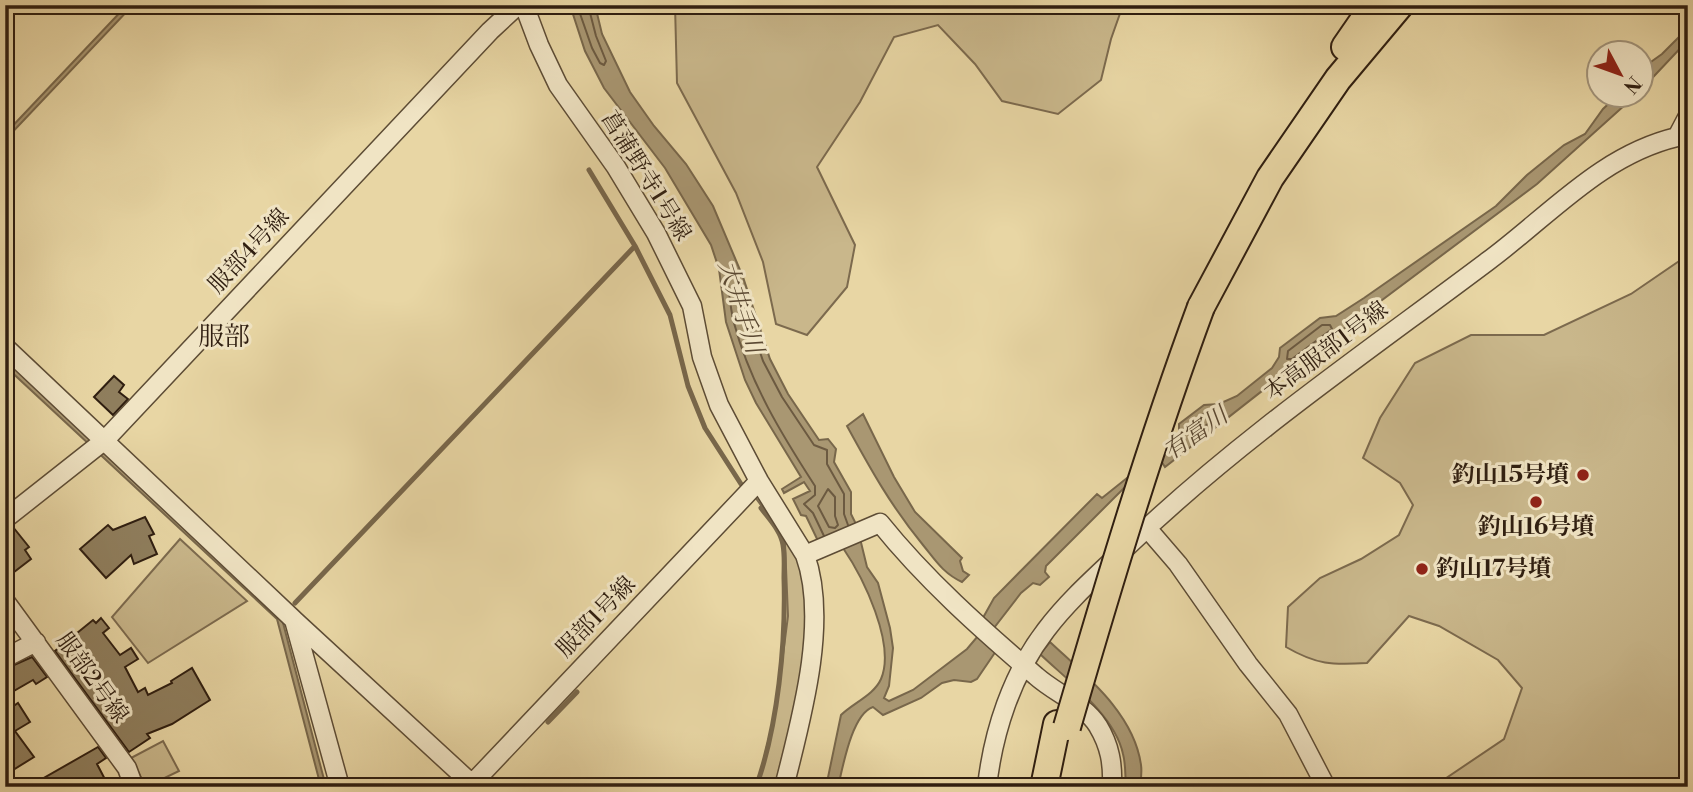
<svg xmlns="http://www.w3.org/2000/svg" width="1693" height="792" viewBox="0 0 1693 792" font-family="'Libre Bodoni','Noto Serif JP',serif">
  <style>
    .green { fill: #c9b78b; stroke: #7c6a4e; stroke-width: 2 }
    .water { fill: #a99772; stroke: #78674b; stroke-width: 2 }
    .lines { fill: none; stroke-linecap: round; stroke-linejoin: round }
    .shore { stroke: #6c5a41; stroke-width: 2 }
    .stream { stroke: #78674b; stroke-width: 5 }
    .building { fill: #8f7e5d; stroke: #2f1e10; stroke-width: 2 }
    .minor-casing { stroke: #5d4c35; stroke-width: 21 }
    .highway-casing { stroke: #2f1e10; stroke-width: 30 }
    .minor { stroke: #f0e4c4; stroke-width: 18 }
    .highway { stroke: #e8d6a4; stroke-width: 26 }
    .highway-bridge-casing { stroke: #2f1e10; stroke-width: 30; stroke-linecap: butt }
    .highway-bridge { stroke: #e8d6a4; stroke-width: 26 }
    .poi-dot { fill: #8f2418; stroke: #f0e4c4; stroke-width: 2.5 }
    .labels { text-anchor: middle; dominant-baseline: central; stroke-width: 6; stroke-linejoin: round; paint-order: stroke }
    .street-label { font-size: 23px; fill: #2f1e10; stroke: #f0e4c4 }
    .poi-label { font-size: 23px; font-weight: bold; fill: #2f1e10; stroke: #f0e4c4; text-anchor: end }
    .water-label { font-size: 24px; font-style: italic; fill: #5a4832; stroke: #f0e4c4 }
    .quarter-label { font-size: 26px; fill: #2f1e10; stroke: #f0e4c4 }
  </style>
  <rect width="100%" height="100%" fill="#e8d6a4"/>
  <filter id="stains"><feTurbulence type="fractalNoise" baseFrequency=".00286" numOctaves="4"/><feColorMatrix values="0 0 0 0 .2 0 0 0 0 .09 0 0 0 0 .02 0 0 0 .5 -.17"/></filter>
  <radialGradient id="worn" r=".72"><stop offset=".6" stop-color="#630" stop-opacity="0"/><stop offset="1" stop-color="#630" stop-opacity=".3"/></radialGradient>
  <!-- green -->
  <path class="green" d="M 675,5 L 1123,5 L 1111,39 L 1101,80 L 1058,114 L 1002,101 L 975,64 L 938,25 L 894,37 L 860,102 L 817,167 L 855,245 L 847,287 L 807,335 L 776,324 L 763,262 L 736,193 L 677,83 Z
    M 1688,255 L 1688,787 L 1433,787 L 1504,739 L 1522,688 L 1498,660 L 1439,626 L 1409,616 L 1367,663 C 1332,665 1317,665 1286,647 L 1288,607 L 1320,578 L 1361,559 L 1399,535 L 1413,505 L 1400,483 L 1363,458 L 1380,418 L 1415,363 L 1471,335 L 1544,335 L 1631,294 Z
    M 755,497 L 761,497 L 802,560 L 808,638 L 779,787 L 757,787 L 776,709 L 788,616 L 785,544 L 779,530 Z
    M 180,539 L 247,601 L 148,663 L 112,617 Z
    M 163,741 L 179,771 L 146,787 L 131,758 Z"/>
  <!-- water -->
  <path class="water" d="M 127,5 L 133,5 L 5,140 L 5,134 Z
    M 570,5 L 595,5 L 602,34 L 630,92 L 654,126 L 686,164 L 713,206 L 743,277 L 770,359 L 788,394 L 819,440 L 828,439 L 836,449 L 834,462 L 851,492 L 851,514 L 857,526 L 867,567 L 878,583 L 890,628 L 893,648 L 889,686 L 884,698 L 889,701 L 913,690 L 967,649 L 978,636 L 984,616 L 994,598 L 1097,494 L 1102,498 L 1152,458 L 1179,441 L 1179,424 L 1204,405 L 1219,404 L 1237,396 L 1272,368 L 1279,357 L 1280,348 L 1320,318 L 1336,316 L 1364,298 L 1496,206 L 1527,175 L 1564,145 L 1585,134 L 1603,109 L 1618,95 L 1636,95 L 1537,184 L 1290,369 L 1165,467 L 1161,461 L 1125,487 L 1046,566 L 1045,572 L 1049,577 L 1040,585 L 1033,583 L 1021,593 L 994,628 L 996,651 L 977,679 L 971,682 L 954,680 L 942,683 L 921,698 L 883,715 L 873,707 C 852,714 843,766 838,787 L 826,787 L 841,715 C 853,703 874,695 881,679 C 896,644 863,577 843,548 L 839,544 L 819,543 L 806,516 L 801,515 L 793,499 L 810,491 L 804,482 L 784,493 L 782,489 L 801,477 L 756,403 L 745,380 L 726,322 L 719,269 L 711,245 L 665,168 L 604,88 L 585,51 Z
    M 1688,28 L 1688,40 L 1641,90 L 1641,69 L 1662,54 Z
    M 5,355 L 282,619 L 326,787 L 321,787 L 277,619 L 5,366 Z
    M 863,414 L 894,477 L 915,512 L 962,558 L 960,561 L 963,571 L 969,575 L 962,582 C 943,573 936,561 923,545 C 891,506 871,470 847,426 Z
    M 1050,642 C 1085,675 1134,713 1141,765 C 1142,772 1141,780 1140,787 L 1126,787 C 1125,776 1126,765 1123,754 C 1115,715 1067,680 1040,654 Z"/>
  <g class="lines">
    <!-- shore -->
    <path class="shore" d="M 577,5 L 592,48 L 600,63 L 604,65 L 606,61 L 596,36 L 588,5
      M 1322,325 L 1330,325 L 1332,329 L 1292,359 L 1287,359 L 1288,351 Z
      M 1205,413 L 1213,414 L 1215,418 L 1193,436 L 1189,436 L 1188,426 Z
      M 828,489 L 835,497 L 835,516 L 838,525 L 835,528 L 829,527 L 818,506 Z
      M 824,536 L 813,513 L 804,504 L 815,495 L 815,486 C 782,435 750,383 734,323 C 730,308 729,291 727,275 L 729,272 L 734,274 L 763,361 L 782,397 L 814,445 L 827,450 L 827,464 L 844,494 L 844,514 L 848,525"/>
    <!-- stream -->
    <path class="stream" d="M 589,170 L 635,246 L 670,315 L 688,386 L 705,428 L 741,484
      M 295,603 L 635,246
      M 548,722 L 577,692
      M 756,787 C 778,726 786,642 784,578 C 784,567 785,556 783,545 C 781,531 769,519 761,508"/>
  </g>
  <!-- building -->
  <path class="building" d="M 114,376 L 124,385 L 119,392 L 128,399 L 113,415 L 94,397 Z
    M 145,517 L 154,534 L 149,536 L 157,554 L 134,564 L 131,555 L 106,578 L 80,549 L 108,525 L 113,530 Z
    M 13,527 L 29,547 L 25,550 L 31,559 L 5,579 L 5,530 Z
    M 101,618 L 109,628 L 103,633 L 120,655 L 131,648 L 138,659 L 125,667 L 138,692 L 145,688 L 148,695 L 172,683 L 171,681 L 192,668 L 210,700 L 172,724 L 147,734 L 150,738 L 129,752 L 55,651 L 93,620 L 96,623 Z
    M 32,657 L 47,677 L 36,684 L 33,680 L 5,696 L 5,669 Z
    M 18,703 L 30,722 L 15,731 L 34,757 L 5,775 L 5,712 Z
    M 98,747 L 106,758 L 97,764 L 109,787 L 28,787 Z"/>
  <g class="lines">
    <defs>
      <path id="minor" d="M 524,5 L 539,45 L 558,85 L 616,167 L 656,233 L 692,306 L 702,357 L 719,405 L 759,481 L 805,555 L 880,523 C 925,579 981,629 1036,676 C 1055,693 1084,704 1098,726 C 1110,746 1113,764 1112,787
        M 5,347 L 294,620 L 340,787
        M 5,519 L 105,440 L 490,31 L 518,5
        M 1147,528 L 1178,564 L 1248,664 L 1288,714 L 1326,787
        M 5,601 L 127,768 L 134,787
        M 294,620 L 472,784
        M 5,658 L 36,642
        M 469,787 L 759,481
        M 784,787 C 801,720 829,621 805,555
        M 987,787 C 993,732 1012,674 1046,630 C 1070,598 1102,571 1131,543 C 1241,438 1367,352 1488,261 C 1549,216 1601,155 1677,137 L 1688,116"/>
      <path id="highway" d="M 1345,47 L 1374,5
        M 1201,307 L 1270,178 L 1338,79 L 1400,5
        M 1044,787 L 1057,724"/>
    </defs>
    <!-- minor casing -->
    <use href="#minor" class="minor-casing"/>
    <!-- highway casing -->
    <use href="#highway" class="highway-casing"/>
    <!-- minor -->
    <use href="#minor" class="minor"/>
    <!-- highway -->
    <use href="#highway" class="highway"/>
    <defs>
      <path id="highway-bridge" d="M 1067,727 C 1108,586 1150,445 1201,307"/>
    </defs>
    <!-- highway-bridge casing -->
    <use href="#highway-bridge" class="highway-bridge-casing"/>
    <!-- highway-bridge -->
    <use href="#highway-bridge" class="highway-bridge"/>
  </g>
  <!-- markers -->
  <g class="poi-dot">
    <circle cx="1583" cy="475" r="7"/>
    <circle cx="1536" cy="502" r="7"/>
    <circle cx="1422" cy="569" r="7"/>
  </g>
  <g class="labels">
    <!-- street labels -->
    <g class="street-label">
      <text transform="translate(646 176) rotate(58)">菖蒲野寺1号線</text>
      <text transform="translate(249 251) rotate(-47)">服部4号線</text>
      <text transform="translate(1326 351) rotate(-37)">本高服部1号線</text>
      <text transform="translate(596 617) rotate(-46)">服部1号線</text>
      <text transform="translate(92 678) rotate(54)">服部2号線</text>
    </g>
    <!-- poi labels -->
    <g class="poi-label">
      <text x="1569" y="475">釣山15号墳</text>
      <text x="1536" y="527" text-anchor="middle">釣山16号墳</text>
      <text x="1436" y="569" text-anchor="start">釣山17号墳</text>
    </g>
    <!-- water labels -->
    <g class="water-label">
      <text transform="translate(740 307) rotate(72)">大井手川</text>
      <text transform="translate(1196 434) rotate(-35)">有富川</text>
    </g>
    <!-- quarter labels -->
    <g class="quarter-label">
      <text x="224" y="337">服部</text>
    </g>
  </g>
  <!-- margin -->
  <rect width="1693" height="792" fill="none" stroke="#e8d6a4" stroke-width="28"/>
  <rect x="7" y="7" width="1679" height="778" fill="none" stroke="#2f1e10" stroke-width="3.5"/>
  <rect x="14" y="14" width="1665" height="764" fill="none" stroke="#2f1e10" stroke-width="2"/>
  <!-- north arrow -->
  <g transform="translate(1620 74) rotate(131)"><circle r="33" fill="#f0e4c4" stroke="#a3957c" stroke-width="2"/>
  <path d="M0-5L12 26L0 18L-12 26Z" fill="#8f2418"/>
  <text y="-10" font-size="19" font-weight="bold" text-anchor="middle" fill="#2f1e10">N</text>
  </g>
  <rect width="100%" height="100%" filter="url(#stains)"/>
  <rect width="100%" height="100%" fill="url(#worn)"/>
</svg>
